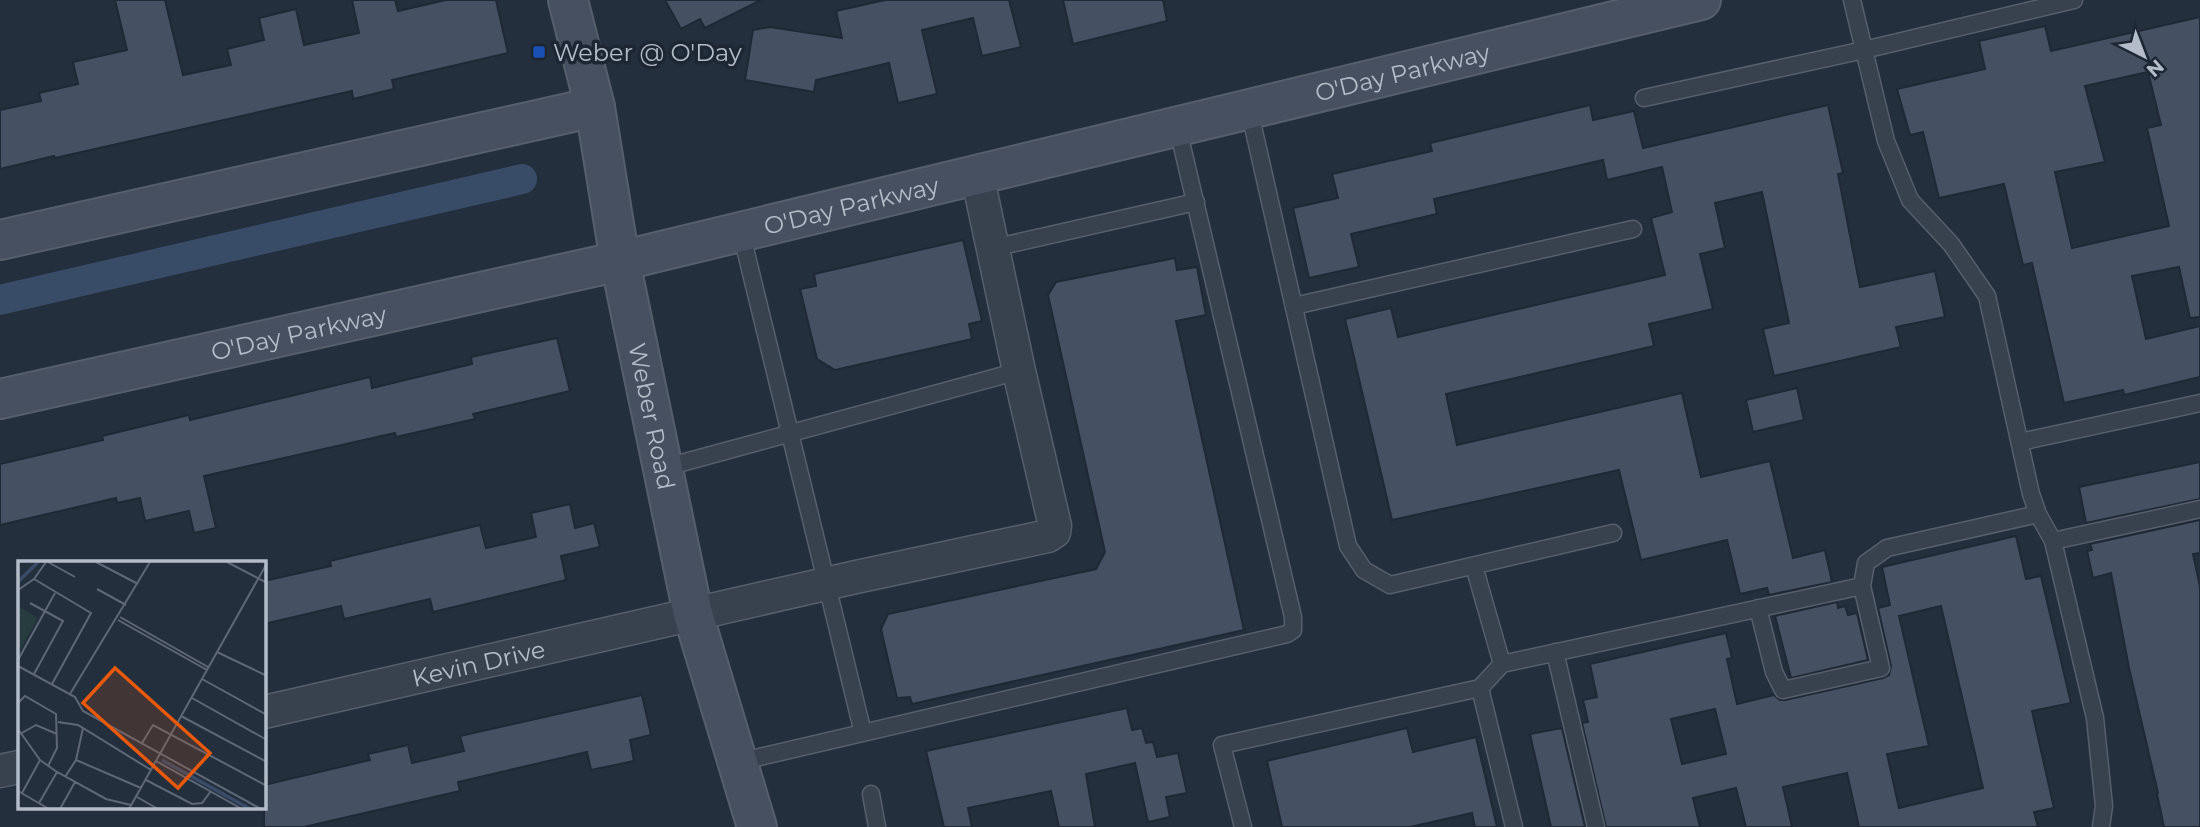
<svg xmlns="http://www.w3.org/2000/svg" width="2200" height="827" viewBox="0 0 2200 827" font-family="Montserrat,sans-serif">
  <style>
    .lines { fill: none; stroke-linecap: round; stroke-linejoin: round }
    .canal { stroke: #394c67; stroke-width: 30 }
    .building { fill: #455162; stroke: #1f2835; stroke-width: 2; fill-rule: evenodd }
    .lane-casing { stroke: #565f6c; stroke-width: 19 }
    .street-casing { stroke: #565f6c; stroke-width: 35 }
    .secondary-casing { stroke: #565f6c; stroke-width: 42 }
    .lane { stroke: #38414e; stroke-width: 16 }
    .street { stroke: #38414e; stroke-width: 32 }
    .secondary { stroke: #465061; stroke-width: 38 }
    .transit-dot { fill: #1a4fb4; stroke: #1d2633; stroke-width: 2.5 }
    .labels { text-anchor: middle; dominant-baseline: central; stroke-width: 7; stroke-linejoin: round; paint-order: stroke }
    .poi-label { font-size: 24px; fill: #b4bcc9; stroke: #1d2633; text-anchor: start }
    .street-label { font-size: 24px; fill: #b4bcc9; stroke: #1d2633 }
    .inset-river { fill: none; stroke: #394c67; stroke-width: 3.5 }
    .inset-road { fill: none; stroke: #5e6776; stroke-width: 2 }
    .view { fill: #e8590c; fill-opacity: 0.15; stroke: #e8590c; stroke-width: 3.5 }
    .inset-edge { fill: none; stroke: #b4bcc9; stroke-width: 3.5 }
  </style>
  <rect width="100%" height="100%" fill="#242f3e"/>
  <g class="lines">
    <!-- canal -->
    <path class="canal" d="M 0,300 L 522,179"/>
  </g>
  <!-- building -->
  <path class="building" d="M 115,0 L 165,0 L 183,75 L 231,65 L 227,49 L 264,40 L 259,18 L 296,9 L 304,45 L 359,33 L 352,0 L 395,0 L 398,11 L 446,0 L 496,0 L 508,53 L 392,80 L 394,89 L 353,99 L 352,91 L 55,158 L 54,156 L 0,169 L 0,110 L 41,101 L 39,93 L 78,84 L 73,62 L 127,50 Z
    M 665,0 L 761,0 L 705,28 L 700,19 L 681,29 Z
    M 885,0 L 1009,0 L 1021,47 L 982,56 L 973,18 L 922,30 L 937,94 L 898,103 L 889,63 L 816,80 L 814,92 L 745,80 L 753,30 L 770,27 L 842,38 L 836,11 Z
    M 1063,0 L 1163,0 L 1167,21 L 1073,44 Z
    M 2200,17 L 2200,317 L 2190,318 L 2179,267 L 2132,276 L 2146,339 L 2200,326 L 2200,377 L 2124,395 L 2123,390 L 2064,403 L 2032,263 L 2023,265 L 2004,184 L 1939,198 L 1923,132 L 1910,135 L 1897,89 L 1985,69 L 1979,41 L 2045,26 L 2051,51 ZM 2148,72 L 2161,125 L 2147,128 L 2169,226 L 2072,248 L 2055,172 L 2105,162 L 2085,86 Z
    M 1590,105 L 1593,120 L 1634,111 L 1643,148 L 1828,105 L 1843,173 L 1838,174 L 1860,287 L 1935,271 L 1945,317 L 1896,327 L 1901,347 L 1774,376 L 1763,329 L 1789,323 L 1762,192 L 1715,203 L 1725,248 L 1700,254 L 1713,309 L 1649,324 L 1654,346 L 1446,394 L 1457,445 L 1682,393 L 1701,477 L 1770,461 L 1793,558 L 1825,550 L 1832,582 L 1769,595 L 1767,588 L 1740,594 L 1727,540 L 1641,560 L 1619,470 L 1392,520 L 1345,319 L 1391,308 L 1398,337 L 1665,275 L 1651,218 L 1672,212 L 1662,167 L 1607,180 L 1603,160 L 1434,199 L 1437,214 L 1351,234 L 1359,267 L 1309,278 L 1293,208 L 1338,198 L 1332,174 L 1432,151 L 1430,143 Z
    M 963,240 L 982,321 L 969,324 L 972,339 L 835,370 L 817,359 L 800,289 L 816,286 L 814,274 Z
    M 1175,258 L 1177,270 L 1197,267 L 1206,315 L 1176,321 L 1244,630 L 912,704 L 910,697 L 897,698 L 881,629 L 888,614 L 1096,569 L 1105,552 L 1048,295 L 1056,282 Z
    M 557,338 L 570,391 L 473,414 L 475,419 L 396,437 L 395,433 L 204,476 L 216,528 L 194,533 L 189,511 L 145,521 L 140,498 L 117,503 L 116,498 L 0,525 L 0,464 L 103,440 L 102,436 L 189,415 L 190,420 L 370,377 L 372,388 L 472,364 L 471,357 Z
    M 1797,388 L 1804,420 L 1753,432 L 1746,400 Z
    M 2200,462 L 2200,499 L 2086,523 L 2079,487 Z
    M 570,504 L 575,528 L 594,523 L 600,547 L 561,556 L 566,580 L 433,612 L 430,599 L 344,619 L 341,606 L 264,624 L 264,581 L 331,566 L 330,561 L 480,525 L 486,548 L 536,537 L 531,513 Z
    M 2200,520 L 2200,553 L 2193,554 L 2200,587 L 2200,827 L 2164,827 L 2157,794 L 2158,793 L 2129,668 L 2111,573 L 2093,578 L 2087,551 L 2092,550 L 2090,544 Z
    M 2016,536 L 2026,579 L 2041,576 L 2071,703 L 2032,711 L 2054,808 L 2034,812 L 2038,827 L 1859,827 L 1847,773 L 1783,787 L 1792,827 L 1746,827 L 1736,788 L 1693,798 L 1700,827 L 1606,827 L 1582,723 L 1588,722 L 1583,700 L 1597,697 L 1590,664 L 1726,633 L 1732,658 L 1727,659 L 1737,704 L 1774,695 L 1780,700 L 1785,700 L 1883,678 L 1889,675 L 1891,666 L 1878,608 L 1890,605 L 1882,567 ZM 1941,606 L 1983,788 L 1899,808 L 1887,754 L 1929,746 L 1899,616 ZM 1715,709 L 1726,754 L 1682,764 L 1671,719 Z
    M 1837,602 L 1838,608 L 1845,606 L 1848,615 L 1857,613 L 1868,660 L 1791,678 L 1775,616 Z
    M 642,695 L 651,735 L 630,740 L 634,761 L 591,770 L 587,752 L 458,782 L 460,791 L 304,827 L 264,827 L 264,785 L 370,760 L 368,754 L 408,745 L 412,763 L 464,751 L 460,736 Z
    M 1127,708 L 1132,730 L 1142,728 L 1146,743 L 1153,742 L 1157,757 L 1178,753 L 1187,793 L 1166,797 L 1170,817 L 1148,822 L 1135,763 L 1086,774 L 1095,827 L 1059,827 L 1051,791 L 968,808 L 972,827 L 944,827 L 926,751 Z
    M 1407,728 L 1413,752 L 1476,737 L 1497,827 L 1475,827 L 1472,813 L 1410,827 L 1282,827 L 1267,761 Z
    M 1562,728 L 1585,827 L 1551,827 L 1530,734 Z"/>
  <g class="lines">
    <defs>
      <path id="lane" d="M 1852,0 L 1886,141 L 1910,200 L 1951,244 L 1987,296 L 2031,494 L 2038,514 L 2053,541 L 2095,718 L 2104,806 L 2101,827
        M 1644,98 L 1864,50 L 2074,0
        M 1249,109 L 1348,546 L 1364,570 L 1390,585 L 1613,533
        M 741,232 L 863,733
        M 993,248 L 1196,202
        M 1294,306 L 1633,229
        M 2020,442 L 2200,403
        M 663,468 L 1019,371
        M 2053,541 L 2200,509
        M 1474,566 L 1502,664
        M 1758,608 L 1774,672 L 1783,690 L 1881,668 L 1862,586
        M 1555,652 L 1596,827
        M 1480,688 L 1514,827
        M 738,762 L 1287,634 L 1293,630 L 1293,617 L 1177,125
        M 871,794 L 877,827
        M 1243,827 L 1222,745 L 1480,688 L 1502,664 L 1862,586 L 1866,563 L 1887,548 L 2038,514"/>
      <g id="street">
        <path id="s1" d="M 264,712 L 856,577 L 1048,536 L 1054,532 L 1055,526 L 1019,371 L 977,174"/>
        <path d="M 0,771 L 19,767"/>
      </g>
      <g id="secondary">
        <path id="s2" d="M 568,0 L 595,107 L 620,261 L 693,614 L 757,827"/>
        <path d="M 0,240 L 595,107"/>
        <path id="s3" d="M 0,399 L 620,261 L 1701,0"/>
      </g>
    </defs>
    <!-- lane casing -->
    <use href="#lane" class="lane-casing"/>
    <!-- street casing -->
    <use href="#street" class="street-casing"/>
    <!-- secondary casing -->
    <use href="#secondary" class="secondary-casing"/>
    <!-- lane -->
    <use href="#lane" class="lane"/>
    <!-- street -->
    <use href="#street" class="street"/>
    <!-- secondary -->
    <use href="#secondary" class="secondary"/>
  </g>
  <!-- markers -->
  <rect class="transit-dot" x="532" y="45" width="14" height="14" rx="3.5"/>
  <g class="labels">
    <!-- poi labels -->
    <g class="poi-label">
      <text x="553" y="52">Weber @ O'Day</text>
    </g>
    <!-- street labels -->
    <g class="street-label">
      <text stroke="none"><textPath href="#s3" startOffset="1440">O'Day Parkway</textPath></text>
      <text stroke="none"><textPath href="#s3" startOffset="873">O'Day Parkway</textPath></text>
      <text stroke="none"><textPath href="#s3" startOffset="306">O'Day Parkway</textPath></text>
      <text stroke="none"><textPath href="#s2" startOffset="425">Weber Road</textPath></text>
      <text stroke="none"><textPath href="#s1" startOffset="220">Kevin Drive</textPath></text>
    </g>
  </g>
  <!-- overview -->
  <g transform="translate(18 561)">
    <rect width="248" height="248" fill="#242f3e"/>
    <path d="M 0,45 L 20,57 L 0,93 Z" fill="#263c3f"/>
    <path class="inset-river" d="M 0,21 L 20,1M 144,199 L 232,248"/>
    <path class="inset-road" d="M 30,1 L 57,16M 78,1 L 120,23M 209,1 L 249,22M 16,18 L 73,52 L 34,123M 79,28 L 108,44M 0,29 L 16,18 L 28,1M 12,42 L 45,60 L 16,113M 102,56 L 190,106M 100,59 L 189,109M 199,91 L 249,115M 0,99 L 37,32M 0,105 L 57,136 L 65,150 L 243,248M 184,118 L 249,154M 52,133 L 132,1M 174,137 L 249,179M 0,142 L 7,135 L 38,153 L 39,187 L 30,205M 163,155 L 249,201M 40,161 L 60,164 L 133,209M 0,168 L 22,199 L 39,211 L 88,238 L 113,244M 2,173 L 18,164 L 39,173M 124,182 L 135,164 L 249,225M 58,199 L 123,227M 138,200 L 224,248M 47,216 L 58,199 L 65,167M 128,219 L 174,243 L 184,242 L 193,230M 0,230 L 31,248M 4,232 L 22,199M 119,236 L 140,248M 21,242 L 39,211M 42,248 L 57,221M 111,248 L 249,2"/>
    <path class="view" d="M 97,107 L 192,192 L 160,227 L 65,142 Z"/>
    <rect width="248" height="248" class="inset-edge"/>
  </g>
  <!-- north arrow -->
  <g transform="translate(2144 56) rotate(138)" stroke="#1d2633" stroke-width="5" paint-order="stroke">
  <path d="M0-5L12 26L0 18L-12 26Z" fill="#b4bcc9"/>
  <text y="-10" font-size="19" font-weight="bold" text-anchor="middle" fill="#b4bcc9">N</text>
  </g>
</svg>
